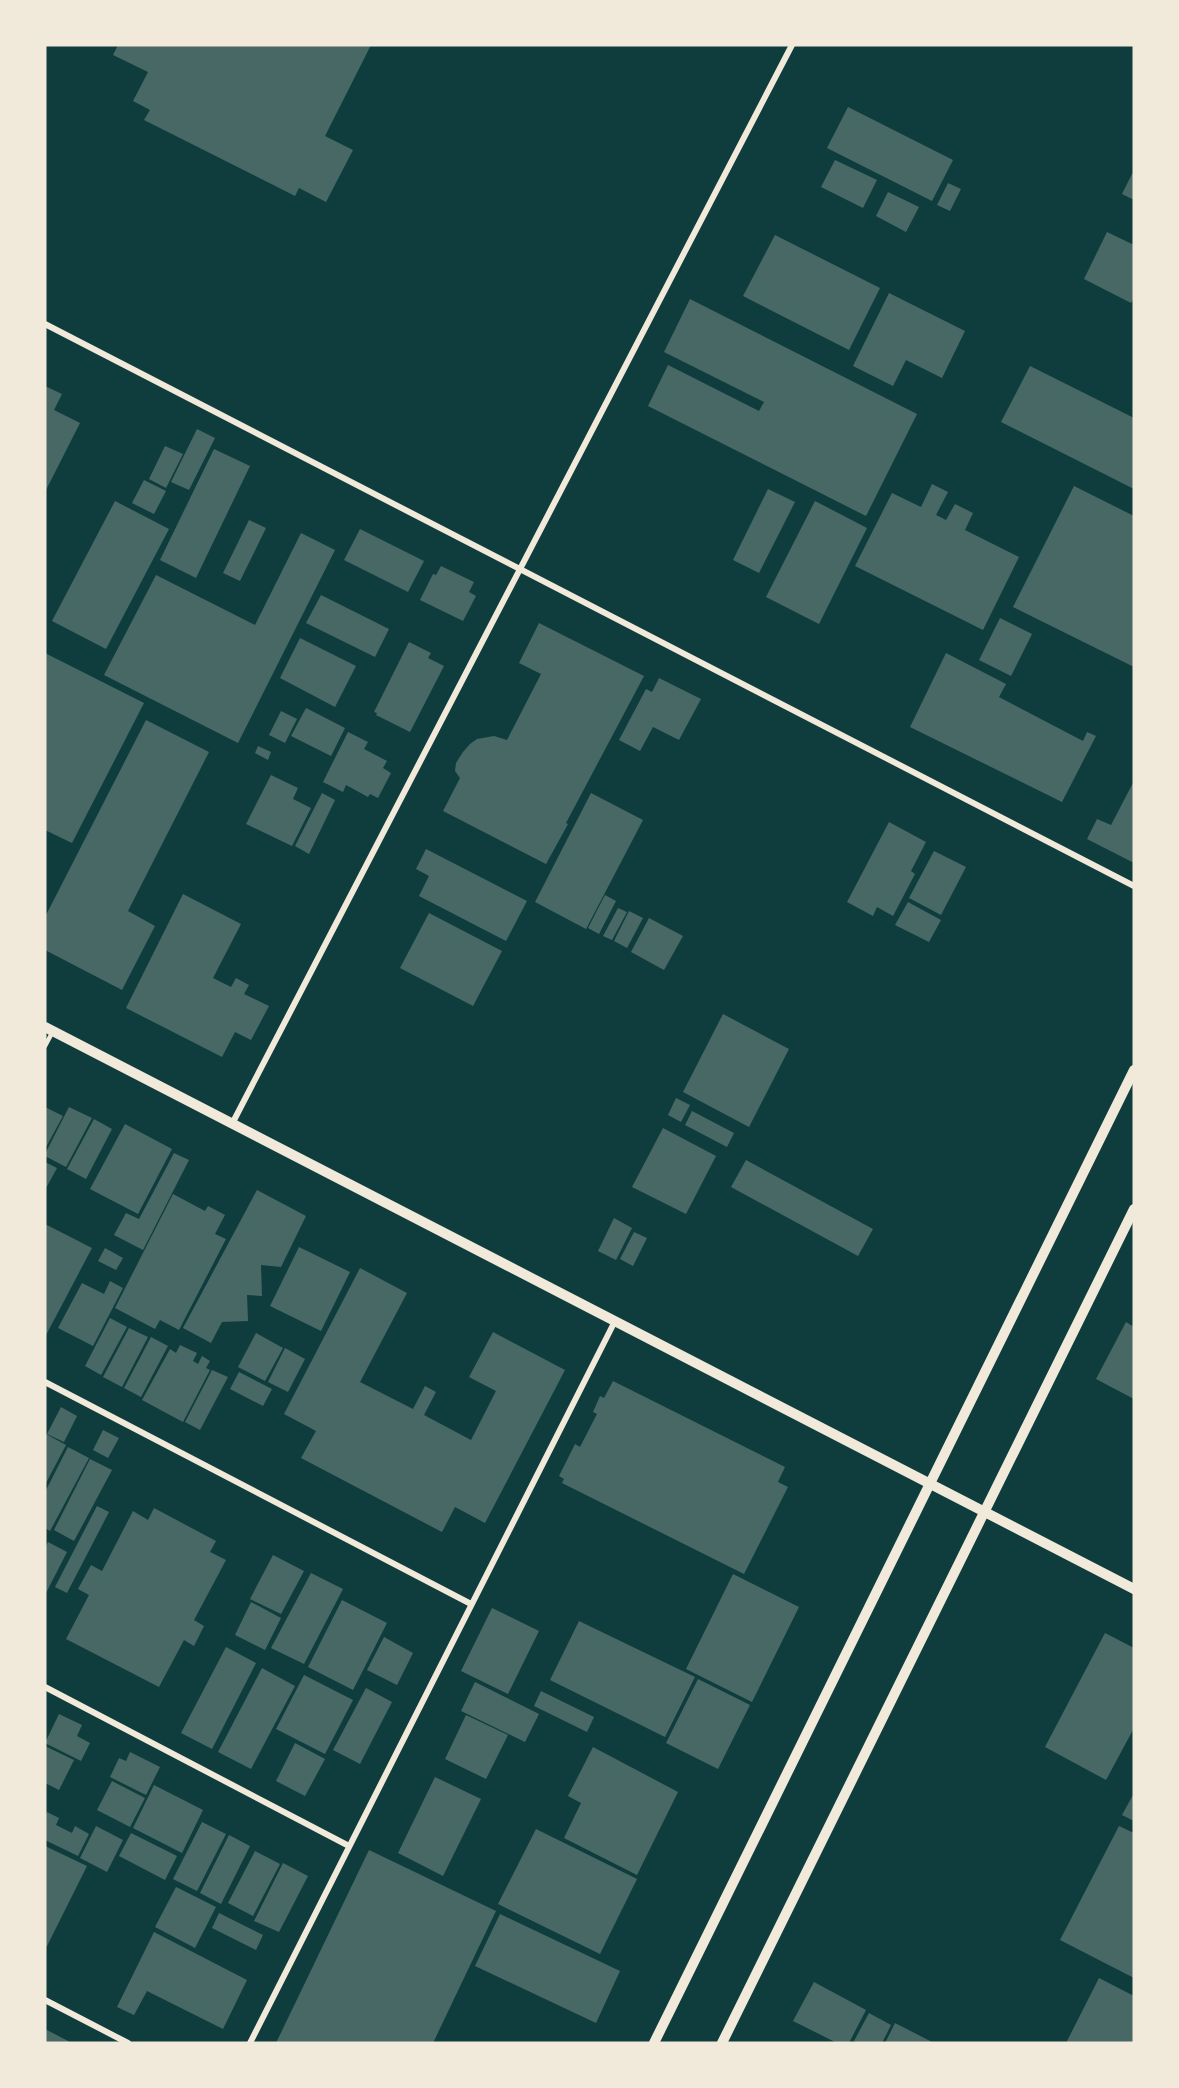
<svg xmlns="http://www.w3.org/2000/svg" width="1179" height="2088" viewBox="0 0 1179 2088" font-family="'Zilla Slab',serif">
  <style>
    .building { fill: #486865 }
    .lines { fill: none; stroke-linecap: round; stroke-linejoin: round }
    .service { stroke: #f1e9da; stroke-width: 4.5 }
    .minor { stroke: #f1e9da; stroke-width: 6 }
    .tertiary { stroke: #f1e9da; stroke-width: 10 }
  </style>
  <rect width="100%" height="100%" fill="#0f3d3e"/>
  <!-- building -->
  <path class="building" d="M 118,45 L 371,45 L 325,136 L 353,150 L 326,202 L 299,188 L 295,196 L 144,120 L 150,110 L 133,101 L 148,72 L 113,55 Z
    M 848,107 L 953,160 L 932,201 L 827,148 Z
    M 835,160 L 877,180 L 863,208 L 821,187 Z
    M 1134,170 L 1134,200 L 1122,194 Z
    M 948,183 L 961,189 L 950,211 L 937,205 Z
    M 888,192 L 919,207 L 906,232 L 876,216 Z
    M 1107,232 L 1134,245 L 1134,298 L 1131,303 L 1084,279 Z
    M 775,235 L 880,288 L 849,350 L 743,296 Z
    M 889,293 L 965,331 L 942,378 L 906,360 L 893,386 L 853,366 Z
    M 690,299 L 917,414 L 866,516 L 648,406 L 668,365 L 759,411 L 764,402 L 664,352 Z
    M 1030,366 L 1134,418 L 1134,489 L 1001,422 Z
    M 45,386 L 62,394 L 54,410 L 80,423 L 45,492 Z
    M 197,429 L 215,438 L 189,490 L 171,482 Z
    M 165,446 L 183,454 L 166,488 L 149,479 Z
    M 214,449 L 250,466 L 196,578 L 160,560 Z
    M 144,480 L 166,491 L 154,514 L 132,503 Z
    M 932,484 L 948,492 L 936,515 L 946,520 L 955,504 L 973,513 L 965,530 L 1019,557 L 983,630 L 855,566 L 892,493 L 921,507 Z
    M 1074,486 L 1134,516 L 1134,667 L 1013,607 Z
    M 768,489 L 795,502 L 759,573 L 733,560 Z
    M 115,501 L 169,529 L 106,649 L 52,621 Z
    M 815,501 L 867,528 L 819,624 L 766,597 Z
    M 249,520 L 266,528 L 240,581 L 223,573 Z
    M 360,529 L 424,561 L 408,592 L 344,560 Z
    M 301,533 L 335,550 L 238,743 L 104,675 L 156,575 L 255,625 Z
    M 441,566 L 474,582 L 469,592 L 476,596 L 463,621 L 420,600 L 433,574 L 436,575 Z
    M 321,595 L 389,629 L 375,657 L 306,623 Z
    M 1000,618 L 1032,634 L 1011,676 L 979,660 Z
    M 539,623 L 644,676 L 566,823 L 568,824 L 546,864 L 443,811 L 460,778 L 455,771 L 456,763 L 463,752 L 470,744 L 477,739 L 494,736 L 507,740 L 541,674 L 519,663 Z
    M 300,638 L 356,666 L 335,707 L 280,678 Z
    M 409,642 L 431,653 L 428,658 L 444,666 L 410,732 L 376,715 L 377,713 L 374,712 Z
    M 45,653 L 144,703 L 72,843 L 45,830 Z
    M 946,653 L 1006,684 L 999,697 L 1083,741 L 1087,732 L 1096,736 L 1062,802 L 910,727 Z
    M 659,678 L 701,699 L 679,740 L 653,727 L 640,751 L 619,740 L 646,689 L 652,692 Z
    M 306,708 L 345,728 L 331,756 L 291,736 Z
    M 281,711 L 297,719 L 285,743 L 269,735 Z
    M 146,720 L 209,752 L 128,911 L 155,926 L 122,990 L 45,950 L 45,917 Z
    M 348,732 L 368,742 L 364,749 L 387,761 L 383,768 L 391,773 L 378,798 L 370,794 L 368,797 L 346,785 L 343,792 L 323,782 Z
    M 258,746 L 271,752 L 268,760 L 255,753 Z
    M 271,775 L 298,788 L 293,799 L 311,808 L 292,846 L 246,824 Z
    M 1134,781 L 1134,863 L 1087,839 L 1097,819 L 1111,825 Z
    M 322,793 L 335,800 L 309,854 L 295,846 Z
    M 591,793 L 643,820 L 586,929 L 535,902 Z
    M 889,822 L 926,842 L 911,871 L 915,874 L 893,916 L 877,907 L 873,916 L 847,902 Z
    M 426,849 L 527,901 L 506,941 L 419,896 L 429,876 L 416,869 Z
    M 934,851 L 966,867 L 941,915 L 909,898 Z
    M 183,894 L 241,924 L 213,978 L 231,987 L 236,978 L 249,985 L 244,994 L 269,1006 L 251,1040 L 235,1032 L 222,1057 L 126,1008 Z
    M 605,895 L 616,901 L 599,934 L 588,928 Z
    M 908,902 L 941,920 L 929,942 L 895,925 Z
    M 618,908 L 627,912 L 612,940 L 603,936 Z
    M 629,911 L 643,918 L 627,948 L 614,941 Z
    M 429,913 L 502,951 L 473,1006 L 400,968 Z
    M 649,918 L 683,936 L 664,970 L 631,952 Z
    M 723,1014 L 789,1049 L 749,1127 L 683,1092 Z
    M 676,1098 L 690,1105 L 681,1122 L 668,1115 Z
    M 45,1107 L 63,1116 L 45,1149 Z
    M 69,1107 L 92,1118 L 66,1167 L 45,1156 L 45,1154 Z
    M 692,1111 L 734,1133 L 727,1147 L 685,1125 Z
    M 94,1119 L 112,1129 L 86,1179 L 67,1169 Z
    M 125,1124 L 172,1149 L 138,1214 L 90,1189 Z
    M 663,1128 L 716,1156 L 686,1214 L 632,1187 Z
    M 174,1153 L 189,1160 L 143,1250 L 114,1235 L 126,1213 L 139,1219 Z
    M 746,1160 L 873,1229 L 858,1256 L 731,1187 Z
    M 45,1162 L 57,1168 L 45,1190 Z
    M 257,1190 L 306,1216 L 281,1267 L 261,1265 L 262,1296 L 247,1295 L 248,1321 L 222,1322 L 211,1343 L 183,1328 Z
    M 173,1194 L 205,1211 L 208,1206 L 225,1215 L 215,1234 L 226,1239 L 179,1330 L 160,1320 L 155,1329 L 115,1308 Z
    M 614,1218 L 632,1228 L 616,1260 L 598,1251 Z
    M 45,1224 L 92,1248 L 45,1337 Z
    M 634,1232 L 647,1238 L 633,1266 L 620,1259 Z
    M 299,1247 L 350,1272 L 321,1331 L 270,1306 Z
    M 105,1248 L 123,1258 L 116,1270 L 98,1261 Z
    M 360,1268 L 407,1293 L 360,1382 L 413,1409 L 425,1386 L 436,1392 L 424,1415 L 471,1440 L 496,1391 L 469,1377 L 493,1332 L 565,1370 L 485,1523 L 455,1507 L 442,1532 L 301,1458 L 316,1431 L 284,1414 Z
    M 110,1281 L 123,1288 L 93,1346 L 58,1328 L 82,1283 L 104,1294 Z
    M 110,1318 L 127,1327 L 101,1375 L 85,1366 Z
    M 1126,1322 L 1134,1327 L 1134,1399 L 1096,1379 Z
    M 129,1328 L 148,1337 L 122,1387 L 103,1377 Z
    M 256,1333 L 283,1348 L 265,1381 L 238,1367 Z
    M 151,1337 L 168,1346 L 141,1397 L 124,1388 Z
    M 180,1345 L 197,1353 L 193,1361 L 198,1364 L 202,1356 L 210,1361 L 206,1368 L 210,1370 L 183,1422 L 142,1400 L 170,1349 L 176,1353 Z
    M 285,1348 L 305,1359 L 288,1392 L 268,1382 Z
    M 212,1370 L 228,1377 L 200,1430 L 185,1422 Z
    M 239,1372 L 272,1389 L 263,1406 L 230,1389 Z
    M 613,1381 L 785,1467 L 778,1482 L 788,1487 L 744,1574 L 562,1483 L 564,1479 L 559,1476 L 575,1444 L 580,1447 L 597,1414 L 593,1412 L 600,1396 L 604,1398 Z
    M 61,1407 L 77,1416 L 64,1442 L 47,1434 Z
    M 103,1430 L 119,1438 L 108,1458 L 93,1450 Z
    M 46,1434 L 66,1445 L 45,1485 L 45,1436 Z
    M 68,1447 L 89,1458 L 50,1531 L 45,1528 L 45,1492 Z
    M 90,1459 L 112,1470 L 74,1541 L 54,1530 Z
    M 97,1506 L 109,1512 L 67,1593 L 55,1587 Z
    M 154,1508 L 216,1541 L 210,1552 L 226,1560 L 194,1620 L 204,1626 L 194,1646 L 184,1640 L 159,1687 L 66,1639 L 89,1595 L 78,1589 L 91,1565 L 102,1571 L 133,1511 L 148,1520 Z
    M 48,1542 L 67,1552 L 45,1595 L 45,1548 Z
    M 273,1555 L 304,1571 L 281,1614 L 250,1599 Z
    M 311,1573 L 343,1589 L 304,1664 L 271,1648 Z
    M 733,1574 L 799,1607 L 752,1702 L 686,1669 Z
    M 342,1600 L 387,1623 L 353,1690 L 308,1667 Z
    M 251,1602 L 281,1618 L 265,1650 L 235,1635 Z
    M 492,1608 L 539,1631 L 508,1694 L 461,1671 Z
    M 579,1621 L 695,1677 L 665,1737 L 550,1680 Z
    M 1105,1633 L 1134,1648 L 1134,1728 L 1106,1780 L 1045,1747 Z
    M 384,1637 L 413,1653 L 397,1685 L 367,1670 Z
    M 226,1647 L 256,1663 L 212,1749 L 181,1733 Z
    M 262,1668 L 295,1686 L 251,1769 L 218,1752 Z
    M 304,1675 L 353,1700 L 325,1754 L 276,1729 Z
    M 698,1679 L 750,1705 L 718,1769 L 666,1743 Z
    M 475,1682 L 539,1714 L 525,1742 L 461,1711 Z
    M 366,1688 L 392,1702 L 360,1764 L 333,1750 Z
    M 541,1691 L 594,1717 L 587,1732 L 534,1706 Z
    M 59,1714 L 82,1725 L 77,1736 L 90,1743 L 81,1761 L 45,1743 Z
    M 466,1715 L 508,1735 L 486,1779 L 445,1759 Z
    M 295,1743 L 325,1759 L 305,1796 L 276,1781 Z
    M 45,1746 L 74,1760 L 59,1790 L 45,1783 Z
    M 593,1747 L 678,1792 L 637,1875 L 564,1838 L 581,1803 L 568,1796 Z
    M 130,1752 L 160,1767 L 146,1795 L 110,1777 L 119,1758 L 126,1761 Z
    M 435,1777 L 481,1799 L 443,1876 L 398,1853 Z
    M 112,1781 L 145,1798 L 130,1827 L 97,1810 Z
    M 154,1785 L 203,1810 L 182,1853 L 133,1828 Z
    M 1134,1793 L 1134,1821 L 1122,1815 Z
    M 47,1812 L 59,1818 L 56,1825 L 72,1833 L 75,1826 L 89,1834 L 78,1856 L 45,1840 L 45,1816 Z
    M 202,1822 L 226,1834 L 197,1891 L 173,1879 Z
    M 96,1826 L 123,1840 L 107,1872 L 80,1858 Z
    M 1119,1826 L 1134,1833 L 1134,1978 L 1060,1940 Z
    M 536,1829 L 637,1879 L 600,1954 L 498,1904 Z
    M 131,1833 L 177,1856 L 165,1880 L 119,1856 Z
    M 229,1835 L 250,1846 L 221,1904 L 200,1893 Z
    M 45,1846 L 87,1866 L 45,1950 Z
    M 369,1850 L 496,1911 L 433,2043 L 276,2043 Z
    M 255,1851 L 280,1864 L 253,1916 L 228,1903 Z
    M 283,1863 L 308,1876 L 279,1932 L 254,1921 Z
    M 176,1887 L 216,1907 L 195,1948 L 155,1927 Z
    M 219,1913 L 263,1935 L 256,1950 L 212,1928 Z
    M 500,1914 L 620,1971 L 596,2023 L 475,1966 Z
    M 154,1932 L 247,1980 L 223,2029 L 147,1991 L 134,2015 L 117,2007 Z
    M 1099,1978 L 1134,1996 L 1134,2043 L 1066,2043 Z
    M 814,1982 L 866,2010 L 849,2043 L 837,2043 L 793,2021 Z
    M 869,2013 L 891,2025 L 882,2043 L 858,2043 L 854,2041 Z
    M 895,2023 L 934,2043 L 885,2043 Z
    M 45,2029 L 72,2043 L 45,2043 Z"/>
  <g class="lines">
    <!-- service -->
    <path class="service" d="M 45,1046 L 52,1033"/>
    <!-- minor -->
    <path class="minor" d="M 45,324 L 1134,886
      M 232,1124 L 792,45
      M 45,1382 L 471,1604
      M 45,1687 L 349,1846
      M 45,2000 L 128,2043
      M 250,2043 L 615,1321"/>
    <!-- tertiary -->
    <path class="tertiary" d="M 45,1027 L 1134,1589
      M 654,2043 L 1134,1070
      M 722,2043 L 1134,1209"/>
  </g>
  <!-- border -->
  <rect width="1179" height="2088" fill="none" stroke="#f1e9da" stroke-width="93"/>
</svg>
